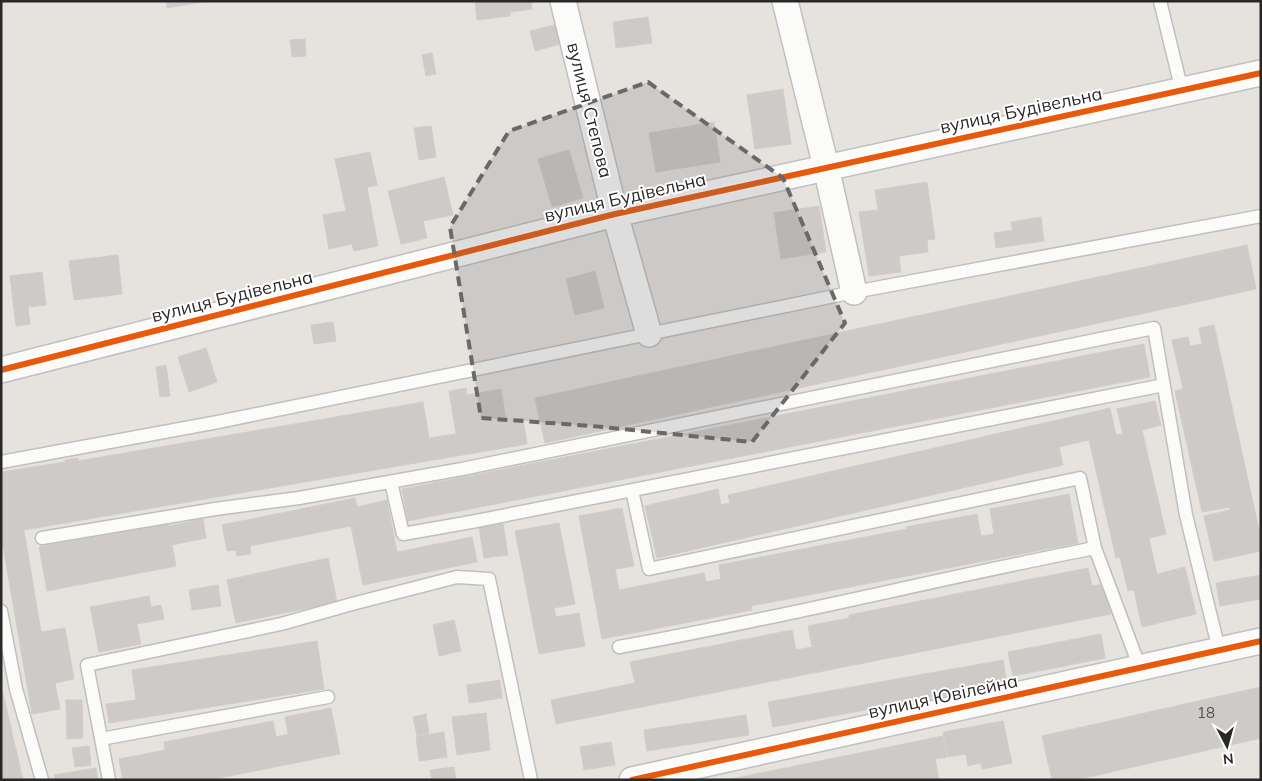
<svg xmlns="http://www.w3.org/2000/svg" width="1262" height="781" viewBox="0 0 1262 781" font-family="Mulish,sans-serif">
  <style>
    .building { fill: #cdcac7; stroke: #d0cdca }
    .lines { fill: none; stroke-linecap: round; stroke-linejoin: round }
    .service-casing { stroke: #c0bfbf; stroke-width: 15 }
    .minor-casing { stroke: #c0bfbf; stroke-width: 28 }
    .service { stroke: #fbfbfa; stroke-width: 12 }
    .minor { stroke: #fbfbfa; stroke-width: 25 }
    .cycleway-casing { stroke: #fff; stroke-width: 9 }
    .cycleway { stroke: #e8590c; stroke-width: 6 }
    .marked { fill: #6a6968; fill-opacity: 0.2; stroke: #6a6968; stroke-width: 4; stroke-dasharray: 10 6; stroke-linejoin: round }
    .labels { text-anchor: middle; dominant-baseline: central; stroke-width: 4; stroke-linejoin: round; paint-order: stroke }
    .number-label { font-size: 15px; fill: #525150 }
    .street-label { font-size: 18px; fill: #282828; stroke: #fff }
  </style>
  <rect width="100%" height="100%" fill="#e6e2de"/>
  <!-- building -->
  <path class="building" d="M 166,1 L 202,1 L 202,2 L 167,8 Z
    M 475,1 L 531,1 L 532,9 L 510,12 L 510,16 L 477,20 Z
    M 648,17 L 652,43 L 616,48 L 613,22 Z
    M 555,25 L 560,44 L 535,51 L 530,31 Z
    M 305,39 L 306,56 L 292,57 L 290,40 Z
    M 432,53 L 436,74 L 426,76 L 422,55 Z
    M 783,89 L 791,144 L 755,149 L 747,95 Z
    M 714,122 L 720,162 L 656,172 L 649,133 Z
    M 431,126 L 436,157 L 419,160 L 414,128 Z
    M 569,150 L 583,198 L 552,207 L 538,159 Z
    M 370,152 L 377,185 L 367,187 L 378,246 L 354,251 L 352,244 L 329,249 L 323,215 L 346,211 L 335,159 Z
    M 444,177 L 453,215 L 423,221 L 427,238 L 401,244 L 388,191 Z
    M 927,182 L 935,239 L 927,240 L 928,252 L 899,256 L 901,272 L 869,276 L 859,212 L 878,210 L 875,190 Z
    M 819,206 L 826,252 L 781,259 L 774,213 Z
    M 1041,217 L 1044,241 L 996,248 L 994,233 L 1013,230 L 1011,222 Z
    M 1247,245 L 1256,289 L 545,443 L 535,398 Z
    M 118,255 L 122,294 L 74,300 L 69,261 Z
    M 595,271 L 604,308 L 575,315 L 566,279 Z
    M 42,272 L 46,305 L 28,307 L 30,324 L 16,326 L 10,276 Z
    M 333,322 L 336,341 L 314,344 L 311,325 Z
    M 1214,325 L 1261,539 L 1261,551 L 1214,561 L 1204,516 L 1230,510 L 1230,507 L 1202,512 L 1175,391 L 1183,389 L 1172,340 L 1188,337 L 1190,346 L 1202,344 L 1199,328 Z
    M 1144,344 L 1150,377 L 408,521 L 402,489 Z
    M 206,348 L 217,382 L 189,392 L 178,357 Z
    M 166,365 L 170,396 L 160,397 L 156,367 Z
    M 466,388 L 467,395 L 501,389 L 506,421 L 523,418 L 527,444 L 24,530 L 41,632 L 65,628 L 74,679 L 55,683 L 60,709 L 32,714 L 3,546 L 1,546 L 1,472 L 65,462 L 65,460 L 78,458 L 78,461 L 423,402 L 429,438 L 456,434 L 449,391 Z
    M 1155,401 L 1161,425 L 1142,430 L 1166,534 L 1149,538 L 1157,574 L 1185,567 L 1196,614 L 1142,627 L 1134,590 L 1128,591 L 1120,557 L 1116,558 L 1089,440 L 1059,447 L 1063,465 L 657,558 L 645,506 L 718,489 L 721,505 L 730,503 L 728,495 L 1110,408 L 1116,435 L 1123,434 L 1117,409 Z
    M 1069,494 L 1078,543 L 751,606 L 752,610 L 602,639 L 579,516 L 622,508 L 634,566 L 615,569 L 619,590 L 704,573 L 706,582 L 721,579 L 719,565 L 907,529 L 906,527 L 977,514 L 981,536 L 994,534 L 990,509 Z
    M 355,498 L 357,507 L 387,500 L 397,552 L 472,537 L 477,562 L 363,585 L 351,526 L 250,546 L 251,554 L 237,556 L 236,550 L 227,551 L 222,525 Z
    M 203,519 L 206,538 L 172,545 L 176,566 L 47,591 L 39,547 L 168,523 L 169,526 Z
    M 559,523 L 575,604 L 554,608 L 556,617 L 579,613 L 585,646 L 539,654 L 515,531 Z
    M 503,524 L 508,555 L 484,558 L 479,527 Z
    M 328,558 L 337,602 L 236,623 L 227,580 Z
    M 1088,568 L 1092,586 L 1105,584 L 1111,614 L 556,724 L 551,700 L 635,683 L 630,662 L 792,630 L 796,650 L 812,647 L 808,626 L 849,618 L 849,615 Z
    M 1261,575 L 1261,599 L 1220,606 L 1216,583 Z
    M 218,585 L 221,606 L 192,610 L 189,590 Z
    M 149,596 L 151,607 L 161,605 L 164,619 L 137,624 L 141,644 L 99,652 L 90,607 Z
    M 454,620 L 461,651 L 439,656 L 433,625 Z
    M 1101,634 L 1105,658 L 1013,676 L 1008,652 Z
    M 317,641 L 324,689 L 109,723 L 106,704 L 136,700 L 132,670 Z
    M 1003,660 L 1007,684 L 773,727 L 768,702 Z
    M 500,680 L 502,698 L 469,703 L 467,685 Z
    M 1,685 L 23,780 L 1,780 Z
    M 1261,687 L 1261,738 L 1076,780 L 1052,780 L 1042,736 Z
    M 66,700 L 82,700 L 83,738 L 67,739 Z
    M 331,708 L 340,754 L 210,780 L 123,780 L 119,759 L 165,750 L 164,742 L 273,721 L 276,737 L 288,734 L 285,717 Z
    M 486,713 L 490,750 L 457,755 L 452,717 Z
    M 426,714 L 429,733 L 417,735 L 413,717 Z
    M 746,715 L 749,735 L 647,751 L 644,730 Z
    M 1003,721 L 1012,763 L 982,769 L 981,763 L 968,766 L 966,754 L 948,757 L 943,732 Z
    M 444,732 L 447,757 L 419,761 L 416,736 Z
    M 943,736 L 947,757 L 935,759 L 939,780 L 726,780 Z
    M 611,742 L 615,765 L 584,770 L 580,747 Z
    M 89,746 L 91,765 L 75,767 L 72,748 Z
    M 454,767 L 456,780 L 432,780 L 430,770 Z
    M 96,768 L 98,780 L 55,780 L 54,775 Z"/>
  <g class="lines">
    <defs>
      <path id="service" d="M 1160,1 L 1182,91
        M 1,462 L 218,422 L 854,292 L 1261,216
        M 391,482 L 403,534 L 471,522 L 1164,385
        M 632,490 L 649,569 L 1080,478 L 1095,548 L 1140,668
        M 42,538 L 215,509 L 299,498 L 462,469 L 1154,328 L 1186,515 L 1219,650
        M 1,611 L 16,689 L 42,780
        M 619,647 C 778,619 936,579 1095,548
        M 101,739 L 328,697
        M 109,780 L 87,665 L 281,624 L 352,604 L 457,577 L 489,579 L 531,780"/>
      <path id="minor" d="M 563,1 L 615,214 L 649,334
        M 785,1 L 826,167 L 854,292
        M 1,370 L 615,214 L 1261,73
        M 632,780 L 1261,641"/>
    </defs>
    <!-- service casing -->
    <use href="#service" class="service-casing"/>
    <!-- minor casing -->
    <use href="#minor" class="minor-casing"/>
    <!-- service -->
    <use href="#service" class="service"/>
    <!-- minor -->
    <use href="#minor" class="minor"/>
    <defs>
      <path id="cycleway" d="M 1,370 L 615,214 L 1261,73
        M 632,780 L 1261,641"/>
    </defs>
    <!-- cycleway casing -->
    <use href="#cycleway" class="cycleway-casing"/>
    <!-- cycleway -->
    <use href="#cycleway" class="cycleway"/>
  </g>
  <!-- marked area -->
  <path class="marked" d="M 648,82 L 783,178 L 845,323 L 752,442 L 592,426 L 481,418 L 450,227 L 509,131 Z"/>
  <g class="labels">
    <!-- number labels -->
    <g class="number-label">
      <text x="1206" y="712">18</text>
    </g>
    <!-- street labels -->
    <g class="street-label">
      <text transform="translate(590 110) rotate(76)">вулиця Степова</text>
      <text transform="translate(1021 110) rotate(-12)">вулиця Будівельна</text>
      <text transform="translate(625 197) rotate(-13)">вулиця Будівельна</text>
      <text transform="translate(232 296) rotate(-14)">вулиця Будівельна</text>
      <text transform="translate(943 696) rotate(-12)">вулиця Ювілейна</text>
    </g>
  </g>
  <!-- border -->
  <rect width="1262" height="781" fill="none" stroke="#282828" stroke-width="5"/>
  <!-- north arrow -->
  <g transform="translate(1227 746) rotate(174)" stroke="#ffffff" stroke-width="4" paint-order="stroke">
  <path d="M0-4L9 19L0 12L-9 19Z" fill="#282828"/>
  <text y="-8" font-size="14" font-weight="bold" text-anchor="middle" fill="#282828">N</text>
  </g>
</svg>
